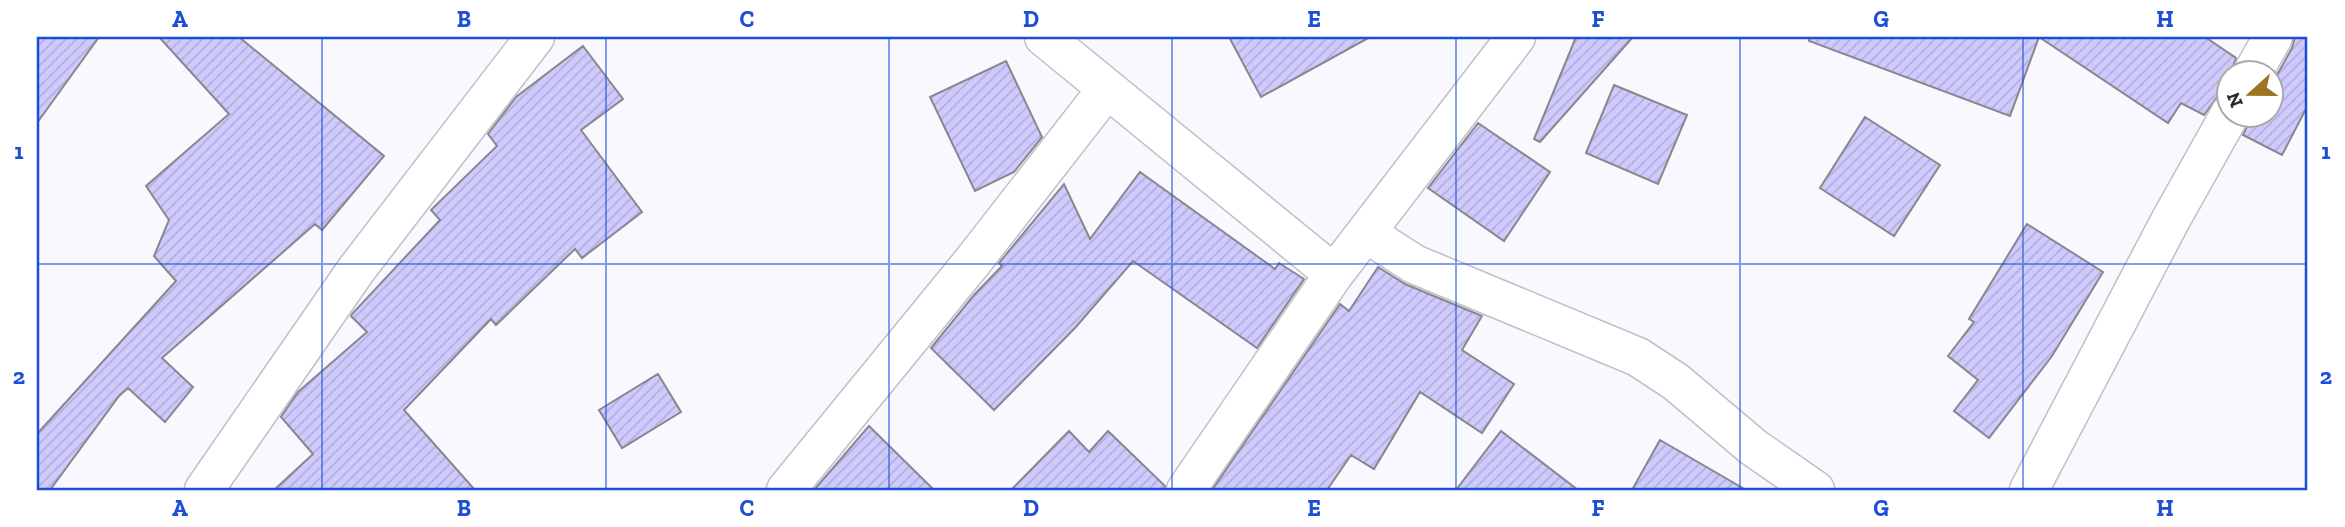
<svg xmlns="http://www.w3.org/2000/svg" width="2345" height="527" viewBox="0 0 2345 527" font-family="'Zilla Slab',serif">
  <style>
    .building { fill: url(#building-hatch); stroke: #88878d; stroke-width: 2 }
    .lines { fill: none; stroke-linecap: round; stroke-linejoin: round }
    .street-casing { stroke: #c0bfc6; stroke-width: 41 }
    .street { stroke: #fff; stroke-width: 38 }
    .grid { fill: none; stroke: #1d4ed8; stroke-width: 2; stroke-opacity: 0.55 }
    .neatline { fill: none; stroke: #1d4ed8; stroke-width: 2.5 }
    .grid-label { font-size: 23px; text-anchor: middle; font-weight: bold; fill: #1d4ed8 }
  </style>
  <defs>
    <pattern id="building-hatch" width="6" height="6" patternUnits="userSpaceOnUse" patternTransform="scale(1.75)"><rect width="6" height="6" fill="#cfcafd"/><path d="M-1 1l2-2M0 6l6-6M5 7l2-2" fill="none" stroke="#b2aed9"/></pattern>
  </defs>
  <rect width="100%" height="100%" fill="#f8f8fe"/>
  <!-- building -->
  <path class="building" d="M 37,37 L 99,37 L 37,123 Z
    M 159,37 L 239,37 L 384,156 L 322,230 L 315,224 L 162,358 L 193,387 L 165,422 L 128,388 L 119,396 L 50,490 L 37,490 L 37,434 L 176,281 L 154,256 L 169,220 L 146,186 L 229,114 Z
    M 1229,37 L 1370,37 L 1261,97 Z
    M 1576,37 L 1633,37 L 1540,142 L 1534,139 Z
    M 1810,37 L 2205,37 L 2236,58 L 2230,74 L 2230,92 L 2218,96 L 2204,115 L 2181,103 L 2168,123 L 2039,37 L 2010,116 L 1809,41 Z
    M 2295,37 L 2308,37 L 2308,105 L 2282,155 L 2243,135 L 2252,116 L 2272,116 L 2272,84 L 2292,48 Z
    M 583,46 L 623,99 L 581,130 L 642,212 L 582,258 L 575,249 L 496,325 L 491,319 L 404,410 L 475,490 L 274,490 L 313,454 L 281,417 L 298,392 L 367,332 L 351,316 L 352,314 L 440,220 L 431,210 L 497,146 L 488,134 L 516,97 Z
    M 1006,61 L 1042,137 L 1014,172 L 975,191 L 930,97 Z
    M 1614,85 L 1687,115 L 1658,184 L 1586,153 Z
    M 1865,117 L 1940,165 L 1894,236 L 1820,188 Z
    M 1478,123 L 1550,172 L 1504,241 L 1428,188 Z
    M 1140,172 L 1275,269 L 1279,263 L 1304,279 L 1257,348 L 1133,261 L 1075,328 L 994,410 L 931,348 L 974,295 L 1002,266 L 999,263 L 1064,184 L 1090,239 Z
    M 2027,224 L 2103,272 L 2052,356 L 1989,438 L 1954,411 L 1978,380 L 1948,356 L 1974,322 L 1969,319 Z
    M 1378,267 L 1405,284 L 1482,316 L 1462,350 L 1514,384 L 1482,433 L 1420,392 L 1374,469 L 1351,455 L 1327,490 L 1212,490 L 1340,304 L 1349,311 Z
    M 658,374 L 681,412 L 622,448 L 599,410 Z
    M 869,426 L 934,490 L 814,490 Z
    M 1069,431 L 1089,452 L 1108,431 L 1165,486 L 1164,490 L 1011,490 Z
    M 1501,431 L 1578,490 L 1456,490 Z
    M 1660,440 L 1746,490 L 1632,490 Z"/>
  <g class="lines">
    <defs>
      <path id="street" d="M 1044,37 L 1334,274
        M 2252,74 L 2273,37
        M 1366,233 L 1414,264 L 1638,357 L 1676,382 L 1753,447 L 1815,490
        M 204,490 L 356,270 L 535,37
        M 786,490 L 973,261 L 1107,89
        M 1186,490 L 1334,274 L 1516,37
        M 2029,490 L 2170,221 L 2230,114"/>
    </defs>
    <!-- street casing -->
    <use href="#street" class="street-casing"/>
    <!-- street -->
    <use href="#street" class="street"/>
  </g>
  <!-- grid -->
  <path class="grid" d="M 322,37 L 322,490M 606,37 L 606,490M 889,37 L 889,490M 1172,37 L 1172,490M 1456,37 L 1456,490M 1740,37 L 1740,490M 2023,37 L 2023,490M 37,264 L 2308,264"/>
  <!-- border -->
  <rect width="2345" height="527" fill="none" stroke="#ffffff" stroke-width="77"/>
  <!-- north arrow -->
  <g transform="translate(2250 94) rotate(249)"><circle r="33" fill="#ffffff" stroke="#aaaaab" stroke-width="2"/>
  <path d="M0-5L12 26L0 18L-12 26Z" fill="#9e7322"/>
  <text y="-10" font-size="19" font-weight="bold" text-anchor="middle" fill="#2b2b2d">N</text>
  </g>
  <rect x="38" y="38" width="2268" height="451" class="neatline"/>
  <g class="grid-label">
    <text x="180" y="27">A</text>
    <text x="464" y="27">B</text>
    <text x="747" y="27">C</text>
    <text x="1031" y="27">D</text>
    <text x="1314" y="27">E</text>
    <text x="1598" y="27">F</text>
    <text x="1881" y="27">G</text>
    <text x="2165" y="27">H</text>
    <text x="19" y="159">1</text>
    <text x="2326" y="159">1</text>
    <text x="19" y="384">2</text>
    <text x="2326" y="384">2</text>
    <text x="180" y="516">A</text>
    <text x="464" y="516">B</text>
    <text x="747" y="516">C</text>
    <text x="1031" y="516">D</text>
    <text x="1314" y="516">E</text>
    <text x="1598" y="516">F</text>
    <text x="1881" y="516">G</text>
    <text x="2165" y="516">H</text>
  </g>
</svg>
